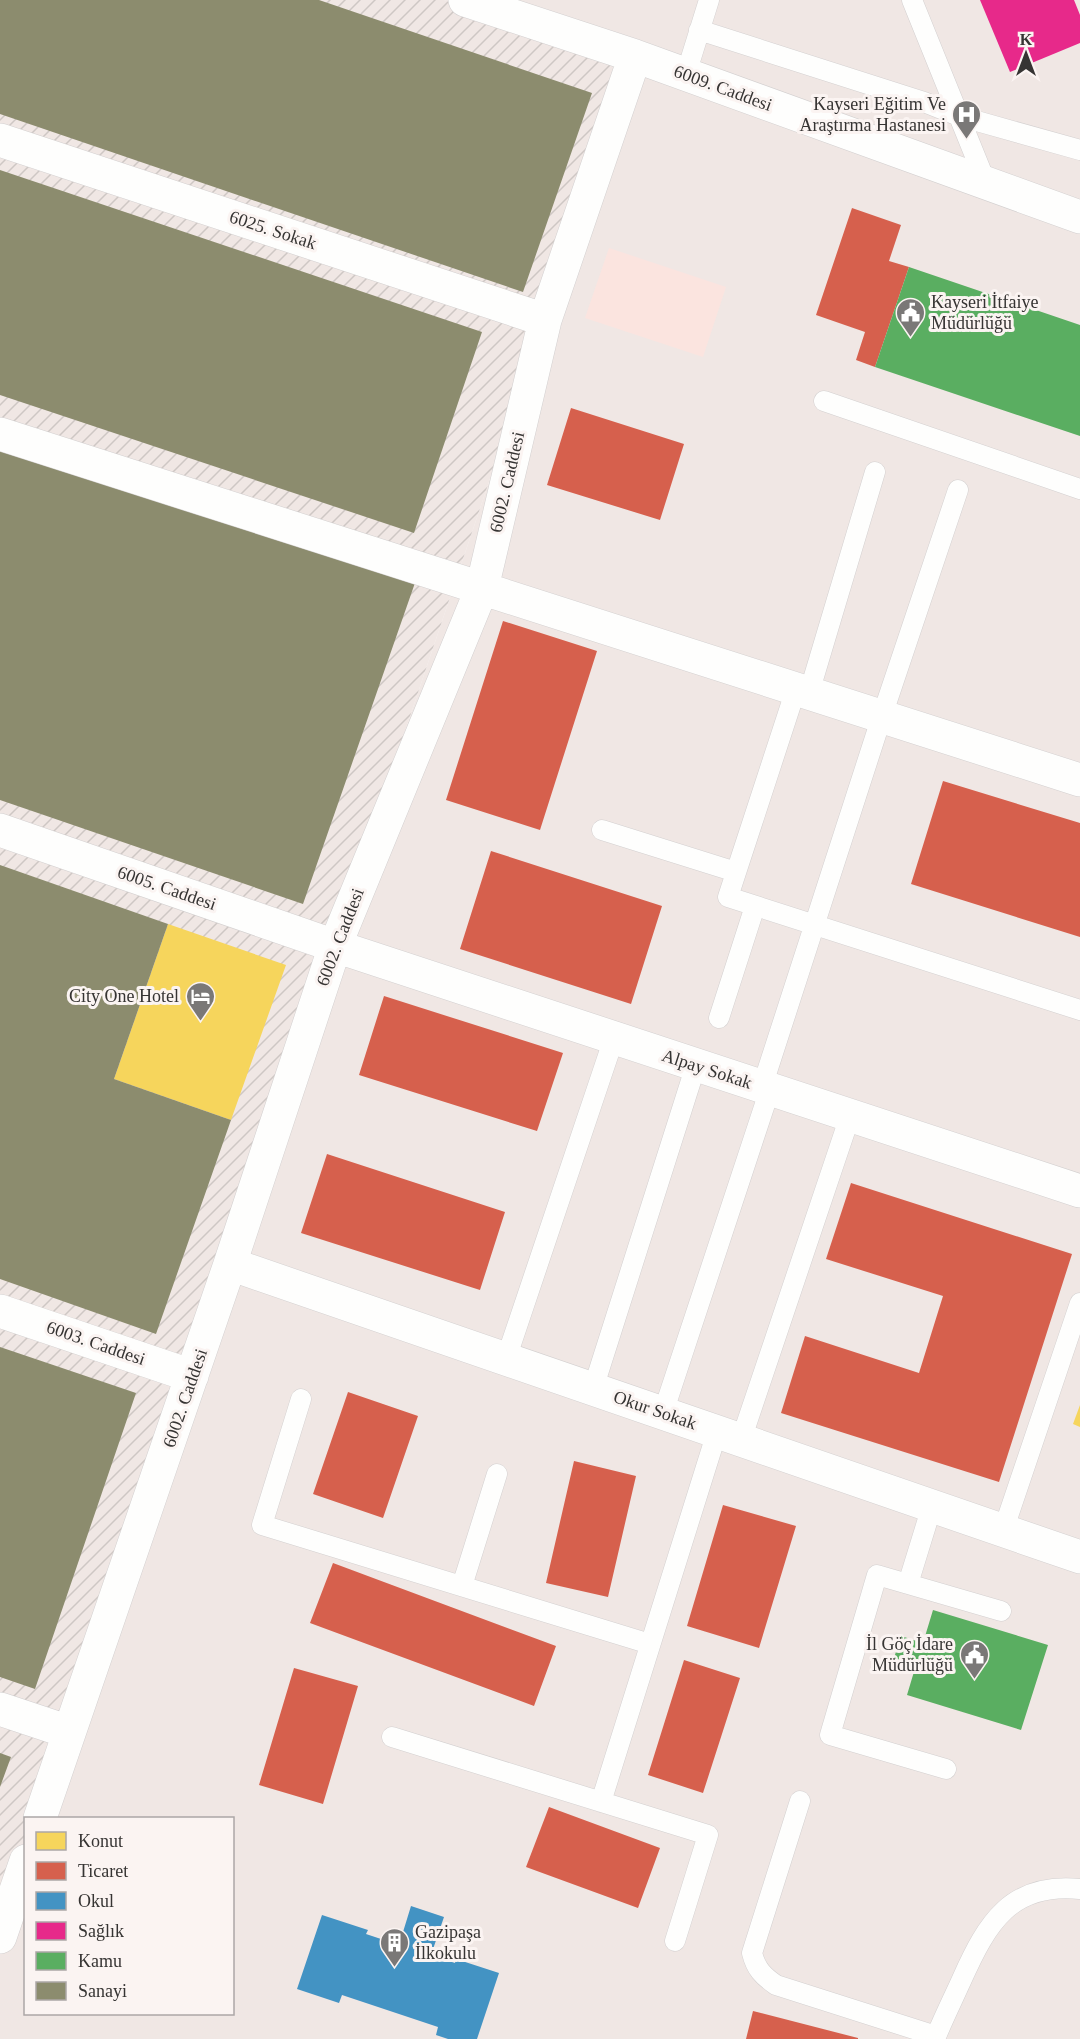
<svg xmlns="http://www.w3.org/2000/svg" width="1080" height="2039" viewBox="0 0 1080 2039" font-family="'Times New Roman',serif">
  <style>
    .built { fill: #f0e7e4 }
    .industrial { fill: url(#industrial-furrows) }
    .green { fill: #fbe4df }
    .homes { fill: #f6d55c }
    .shops { fill: #d6604d }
    .schools { fill: #4393c3 }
    .health { fill: #e7298a }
    .public { fill: #5aae61 }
    .industry { fill: #8c8c6e }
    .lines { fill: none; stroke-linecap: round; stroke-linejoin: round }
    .service-casing { stroke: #d3d0d0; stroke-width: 21 }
    .minor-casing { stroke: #d3d0d0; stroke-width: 34 }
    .service { stroke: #fefefd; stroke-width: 20 }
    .minor { stroke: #fefefd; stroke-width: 33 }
    .labels { text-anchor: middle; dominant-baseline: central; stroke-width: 6; stroke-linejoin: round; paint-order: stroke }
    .street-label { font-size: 18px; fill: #363433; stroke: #fbf4f2 }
    .poi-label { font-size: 18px; fill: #363433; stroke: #fbf4f2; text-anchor: end }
  </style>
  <defs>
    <pattern id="industrial-furrows" width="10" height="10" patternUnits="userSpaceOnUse" patternTransform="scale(1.5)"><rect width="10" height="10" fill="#f0e7e4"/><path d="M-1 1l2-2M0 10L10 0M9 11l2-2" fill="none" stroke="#cec7c4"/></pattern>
  </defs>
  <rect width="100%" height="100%" fill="#f9f5f4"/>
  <!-- built -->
  <path class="built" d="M 444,0 L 1080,0 L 1080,2039 L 0,2039 L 0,1935 L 25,1860 L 26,2014 L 232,2014 L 232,1818 L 39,1818 L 629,66 Z"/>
  <!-- industrial -->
  <path class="industrial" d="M 0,0 L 444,0 L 629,66 L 39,1818 L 26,1818 L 25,1860 L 0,1935 Z"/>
  <!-- green -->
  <path class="green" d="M 609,248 L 726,287 L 703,357 L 585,318 Z"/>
  <!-- homes -->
  <path class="homes" d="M 168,924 L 286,965 L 231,1120 L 114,1079 Z
    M 1080,1405 L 1080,1427 L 1073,1424 Z"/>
  <!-- shops -->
  <path class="shops" d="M 852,208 L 901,225 L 889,261 L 909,267 L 875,367 L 856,360 L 865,332 L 816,315 Z
    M 571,408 L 684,444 L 660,520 L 547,485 Z
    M 503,621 L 597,651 L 540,830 L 446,800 Z
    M 943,781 L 1080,823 L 1080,937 L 911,884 Z
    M 491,851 L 662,906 L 631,1004 L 460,949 Z
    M 384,996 L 563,1053 L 537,1131 L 359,1075 Z
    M 327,1154 L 505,1212 L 480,1290 L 301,1233 Z
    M 851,1183 L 1072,1254 L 999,1482 L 781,1413 L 805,1336 L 919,1373 L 943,1296 L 826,1259 Z
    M 348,1392 L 418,1416 L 383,1518 L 313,1494 Z
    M 574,1461 L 636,1476 L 608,1597 L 546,1583 Z
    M 723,1505 L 796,1526 L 759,1648 L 687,1626 Z
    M 333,1563 L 556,1646 L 534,1706 L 310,1623 Z
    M 684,1660 L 740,1678 L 703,1793 L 648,1775 Z
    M 294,1668 L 358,1686 L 323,1804 L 259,1785 Z
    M 549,1807 L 660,1848 L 638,1908 L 526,1867 Z
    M 753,2011 L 858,2038 L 858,2039 L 746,2039 Z"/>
  <!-- schools -->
  <path class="schools" d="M 411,1906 L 444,1917 L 431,1955 L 455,1963 L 456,1959 L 499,1973 L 477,2039 L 448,2039 L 436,2035 L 438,2027 L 342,1995 L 339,2003 L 297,1989 L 322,1915 L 368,1930 L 366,1934 L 399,1945 Z"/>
  <!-- health -->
  <path class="health" d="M 980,0 L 1074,0 L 1080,15 L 1080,43 L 1010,72 Z"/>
  <!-- public -->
  <path class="public" d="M 909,267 L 1080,325 L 1080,436 L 875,367 Z
    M 933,1610 L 1048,1645 L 1021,1730 L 907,1695 L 916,1665 L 894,1658 L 901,1636 L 923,1643 Z"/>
  <!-- industry -->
  <path class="industry" d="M 0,0 L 319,0 L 592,93 L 523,292 L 0,114 Z
    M 0,170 L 482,332 L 414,533 L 0,395 Z
    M 0,436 L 416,580 L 303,904 L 0,800 Z
    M 0,865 L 168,924 L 114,1079 L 231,1120 L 156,1334 L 0,1279 Z
    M 0,1347 L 136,1393 L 35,1689 L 0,1677 Z
    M 0,1753 L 11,1757 L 0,1787 Z"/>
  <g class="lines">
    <defs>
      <path id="service" d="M 912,0 L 986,183
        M 699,30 L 924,102 L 959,116 L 1080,150
        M 686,74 L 709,0
        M 824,401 L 1080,489
        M 796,689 L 728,897 L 1080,1010
        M 809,693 L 875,472
        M 602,830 L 736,872
        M 719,1018 L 755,906
        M 762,1087 L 882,716 L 958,490
        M 506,1359 L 614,1038
        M 593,1389 L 696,1065
        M 301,1399 L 262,1525 L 650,1644
        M 663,1413 L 770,1089
        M 741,1440 L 850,1116
        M 1003,1531 L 1080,1303
        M 908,1584 L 932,1506
        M 462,1586 L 497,1474
        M 392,1737 L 708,1835 L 675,1941
        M 946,1769 L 830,1735 L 877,1575 L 1001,1611
        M 800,1801 L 752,1953 C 756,1969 763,1976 776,1985 L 936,2036
        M 601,1802 L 717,1432
        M 935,2039 C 943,2019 953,1999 962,1979 C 987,1923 1011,1882 1080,1889"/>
      <path id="minor" d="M 465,0 L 635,56 L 1080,217
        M 0,140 L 545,320
        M 0,434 L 1080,780
        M 0,830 L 335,946 L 1080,1191
        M 230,1264 L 1080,1557
        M 0,1311 L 192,1376
        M 0,1709 L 69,1732
        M 40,1818 L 230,1264 L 335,946 L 482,588 L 545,320 L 635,56
        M 0,1937 L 26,1861"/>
    </defs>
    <!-- service casing -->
    <use href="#service" class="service-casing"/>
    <!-- minor casing -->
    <use href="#minor" class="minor-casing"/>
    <!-- service -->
    <use href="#service" class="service"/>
    <!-- minor -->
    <use href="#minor" class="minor"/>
  </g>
  <!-- icons -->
  <defs>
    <symbol id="hospital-pin" viewBox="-11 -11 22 30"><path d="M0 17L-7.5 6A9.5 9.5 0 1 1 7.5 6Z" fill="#7a7877" stroke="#fbf4f2"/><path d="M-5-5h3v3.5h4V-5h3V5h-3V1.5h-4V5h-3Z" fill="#fff"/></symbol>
    <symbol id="civic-pin" viewBox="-11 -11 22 30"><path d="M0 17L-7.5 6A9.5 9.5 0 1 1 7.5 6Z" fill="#7a7877" stroke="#fbf4f2"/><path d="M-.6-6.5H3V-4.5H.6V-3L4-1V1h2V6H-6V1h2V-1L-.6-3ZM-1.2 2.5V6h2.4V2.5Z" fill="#fff"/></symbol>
    <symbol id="hotel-pin" viewBox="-11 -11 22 30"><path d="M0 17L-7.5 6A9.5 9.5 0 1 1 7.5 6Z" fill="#7a7877" stroke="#fbf4f2"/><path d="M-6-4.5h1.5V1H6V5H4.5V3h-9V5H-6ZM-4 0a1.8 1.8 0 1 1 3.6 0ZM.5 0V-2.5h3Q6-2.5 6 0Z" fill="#fff"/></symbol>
    <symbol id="building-pin" viewBox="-11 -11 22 30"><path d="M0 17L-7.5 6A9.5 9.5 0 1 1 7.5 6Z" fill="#7a7877" stroke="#fbf4f2"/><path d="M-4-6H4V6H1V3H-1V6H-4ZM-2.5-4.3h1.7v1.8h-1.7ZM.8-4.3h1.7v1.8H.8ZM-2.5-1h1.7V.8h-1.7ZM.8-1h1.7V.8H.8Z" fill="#fff"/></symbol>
  </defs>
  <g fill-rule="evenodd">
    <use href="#hospital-pin" x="950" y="98" width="33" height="45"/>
    <use href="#civic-pin" x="894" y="296" width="33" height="45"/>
    <use href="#hotel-pin" x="184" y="980" width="33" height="45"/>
    <use href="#civic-pin" x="958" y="1638" width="33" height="45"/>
    <use href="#building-pin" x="378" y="1926" width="33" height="45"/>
  </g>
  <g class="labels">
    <!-- street labels -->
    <g class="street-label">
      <text transform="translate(723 88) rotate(20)">6009. Caddesi</text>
      <text transform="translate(273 230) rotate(18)">6025. Sokak</text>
      <text transform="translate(507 482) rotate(-77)">6002. Caddesi</text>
      <text transform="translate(167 888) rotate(19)">6005. Caddesi</text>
      <text transform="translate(340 937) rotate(-69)">6002. Caddesi</text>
      <text transform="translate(707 1069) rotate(18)">Alpay Sokak</text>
      <text transform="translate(96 1343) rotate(19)">6003. Caddesi</text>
      <text transform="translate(185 1398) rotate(-71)">6002. Caddesi</text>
      <text transform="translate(655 1410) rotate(19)">Okur Sokak</text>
    </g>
    <!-- poi labels -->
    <g class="poi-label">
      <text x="946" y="104">Kayseri Eğitim Ve<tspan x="946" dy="21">Araştırma Hastanesi</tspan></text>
      <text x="931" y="302" text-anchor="start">Kayseri İtfaiye<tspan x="931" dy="21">Müdürlüğü</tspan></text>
      <text x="179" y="996">City One Hotel</text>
      <text x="953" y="1644">İl Göç İdare<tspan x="953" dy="21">Müdürlüğü</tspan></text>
      <text x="415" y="1932" text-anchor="start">Gazipaşa<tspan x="415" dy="21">İlkokulu</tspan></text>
    </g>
  </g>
  <!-- legend -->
  <rect x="24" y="1817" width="210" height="198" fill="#fbf4f2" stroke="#aca7a6" stroke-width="1.5"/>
  <rect x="36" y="1832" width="30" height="18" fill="#f6d55c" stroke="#aca7a6" stroke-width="1.5"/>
  <text x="78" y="1847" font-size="18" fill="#363433">Konut</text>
  <rect x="36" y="1862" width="30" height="18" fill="#d6604d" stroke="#aca7a6" stroke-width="1.5"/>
  <text x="78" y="1877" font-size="18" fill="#363433">Ticaret</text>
  <rect x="36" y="1892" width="30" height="18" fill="#4393c3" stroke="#aca7a6" stroke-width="1.5"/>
  <text x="78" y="1907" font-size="18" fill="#363433">Okul</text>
  <rect x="36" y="1922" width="30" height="18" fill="#e7298a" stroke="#aca7a6" stroke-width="1.5"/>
  <text x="78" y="1937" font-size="18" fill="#363433">Sağlık</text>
  <rect x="36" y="1952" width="30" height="18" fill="#5aae61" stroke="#aca7a6" stroke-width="1.5"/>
  <text x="78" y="1967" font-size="18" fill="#363433">Kamu</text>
  <rect x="36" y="1982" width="30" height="18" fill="#8c8c6e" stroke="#aca7a6" stroke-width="1.5"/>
  <text x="78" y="1997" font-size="18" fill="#363433">Sanayi</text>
  <!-- north arrow -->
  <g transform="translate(1026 54)" stroke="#fbf4f2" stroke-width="4.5" paint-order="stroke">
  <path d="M0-4.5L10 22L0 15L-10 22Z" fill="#363433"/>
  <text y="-9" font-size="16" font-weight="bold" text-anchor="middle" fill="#363433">K</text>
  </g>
</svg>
